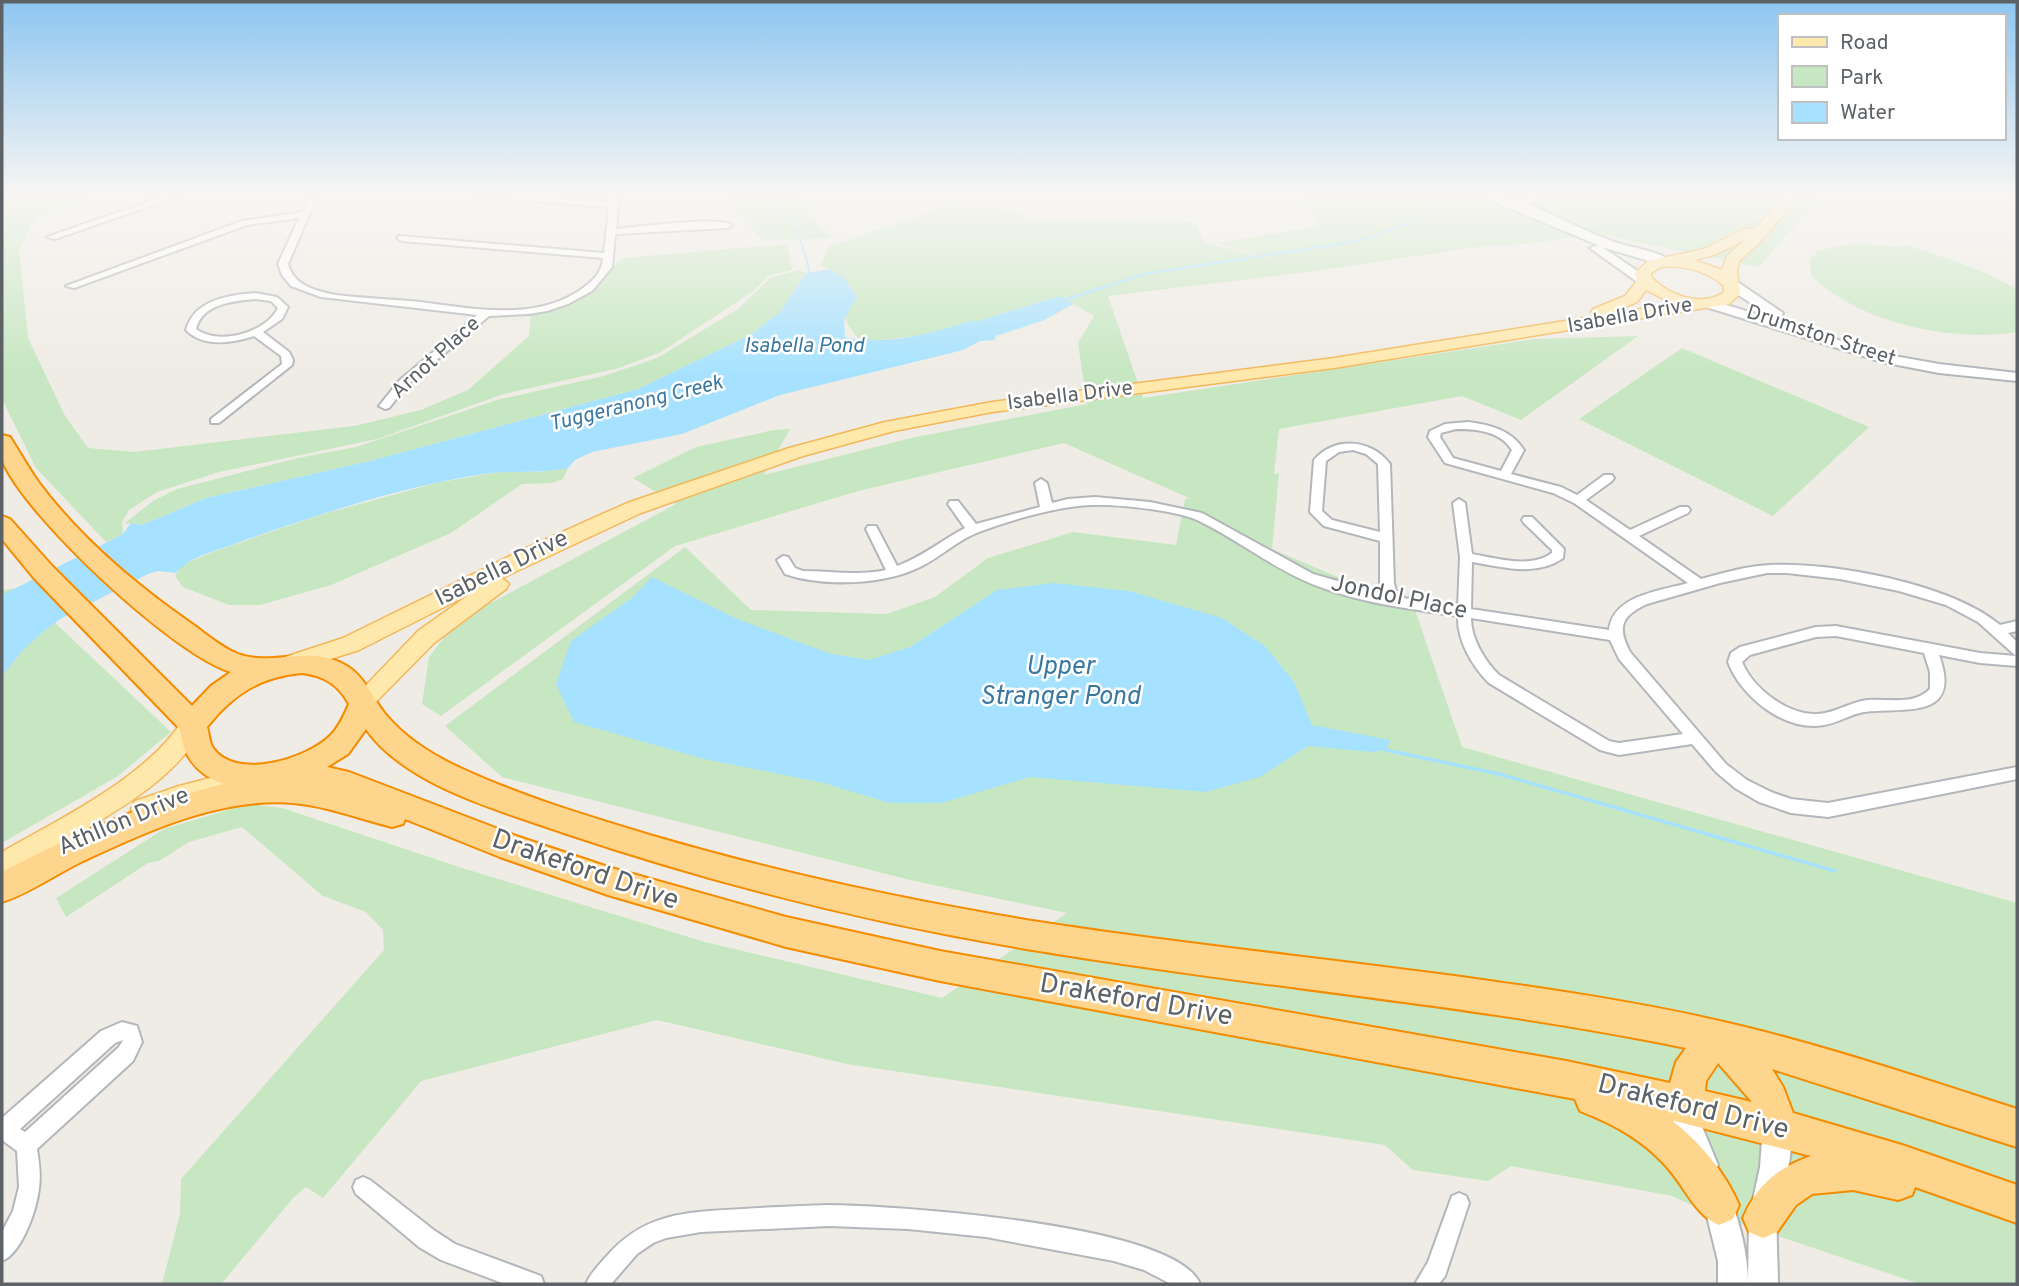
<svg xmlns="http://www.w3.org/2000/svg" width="2019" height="1286" viewBox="0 0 2019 1286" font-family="Overpass,sans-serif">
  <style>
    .green { fill: #c6e7c1 }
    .water { fill: #a6e2ff }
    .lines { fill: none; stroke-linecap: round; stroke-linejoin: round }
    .stream-far1 { stroke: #a6e2ff; stroke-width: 2.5 }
    .stream { stroke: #a6e2ff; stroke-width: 3.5 }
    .street-casing { stroke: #b3b6ba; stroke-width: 4 }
    .secondary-casing { stroke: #b1b6ba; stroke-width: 4 }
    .primary-casing { stroke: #f3b75a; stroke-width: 3 }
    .highway-casing { stroke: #f58c00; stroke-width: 4 }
    .street { fill: #fff; fill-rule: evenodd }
    .secondary { fill: #fff; fill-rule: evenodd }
    .primary { fill: #ffe8ab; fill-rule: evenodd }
    .highway { fill: #fed58d; fill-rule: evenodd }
    .labels { text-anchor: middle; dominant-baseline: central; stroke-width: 5; stroke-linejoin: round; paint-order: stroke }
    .far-street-label { font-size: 21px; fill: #5d6266; stroke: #fff }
    .far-water-label { font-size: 21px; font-style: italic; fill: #3b78a1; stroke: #fff }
    .street-label { font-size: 24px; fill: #5d6266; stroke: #fff }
    .water-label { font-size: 26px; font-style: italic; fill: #3b78a1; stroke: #fff }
    .near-street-label { font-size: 28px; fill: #5d6266; stroke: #fff }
  </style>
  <rect width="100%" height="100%" fill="#efece5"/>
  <!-- green -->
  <path class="green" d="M 2,194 L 109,194 L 36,217 L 19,250 L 28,338 L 64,414 L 88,448 L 134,452 L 354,426 L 421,410 L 468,390 L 529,336 L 531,313 L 565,306 L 623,258 L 787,244 L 792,270 L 768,276 L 752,292 L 661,352 L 619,368 L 504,394 L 377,439 L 219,472 L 157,492 L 129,510 L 122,522 L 123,534 L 106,542 L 36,468 L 2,399 Z
    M 724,194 L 795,194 L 831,238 L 762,241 Z
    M 1299,194 L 1822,194 L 1759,267 L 1608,236 L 1562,238 L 1539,243 L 1476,247 L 1315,271 L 1108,296 L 1143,398 L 1534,339 L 1638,336 L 1521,420 L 1462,396 L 1279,429 L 1274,474 L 1279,473 L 1272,549 L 1415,610 L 1462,747 L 2017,903 L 2017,1284 L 1920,1284 L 1704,1211 L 1672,1196 L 1511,1166 L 1488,1181 L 1413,1170 L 1385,1145 L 847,1064 L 657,1020 L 421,1081 L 323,1198 L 306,1187 L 294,1197 L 221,1284 L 162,1284 L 180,1214 L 181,1179 L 384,950 L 383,930 L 366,912 L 323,896 L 242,827 L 189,842 L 159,861 L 148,863 L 66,917 L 56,898 L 164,829 L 248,804 L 282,808 L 459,867 L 705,942 L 942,998 L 1067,913 L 910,880 L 502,777 L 445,726 L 685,547 L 751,610 L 887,614 L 935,597 L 988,558 L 1073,532 L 1176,545 L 1185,499 L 1189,498 L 1064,443 L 858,491 L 675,546 L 441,716 L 422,704 L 429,657 L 457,621 L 676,504 L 633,478 L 696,447 L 774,430 L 790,429 L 764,475 L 911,438 L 1087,404 L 1078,343 L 1094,316 L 1060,296 L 978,321 L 917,336 L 862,342 C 841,321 837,301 833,272 L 821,266 L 828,247 L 946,206 L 1020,211 L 1028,219 L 1195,222 L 1204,242 L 1280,262 L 1218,243 L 1319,226 Z
    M 1854,243 L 1896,247 L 1906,245 C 1944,258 1983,268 2017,290 L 2017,332 C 1953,342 1860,324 1812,276 L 1809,261 L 1818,251 Z
    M 800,270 L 806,273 L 781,311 L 752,334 L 638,389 L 370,461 L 206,498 L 142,525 L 125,523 L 153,501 L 177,489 L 298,458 L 356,447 L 497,400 L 604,376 L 657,358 L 738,309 L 771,277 Z
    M 1682,348 L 1869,427 L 1773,516 L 1579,419 Z
    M 568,468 L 563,479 L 552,483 L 522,484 L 451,533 L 331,585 L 260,605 L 229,605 L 183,587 L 175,576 L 182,565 L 213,552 L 320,515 L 436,483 L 503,471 L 538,472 Z
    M 18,588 L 171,732 L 118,776 L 2,843 L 2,590 Z"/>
  <!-- water -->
  <path class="water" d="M 830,269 L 844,278 L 857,297 L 844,319 L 845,337 C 887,346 930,334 969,321 L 978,321 L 1060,296 L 1074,304 L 1042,321 L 996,336 L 994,340 L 980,341 L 963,350 L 780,395 L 682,434 L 592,452 L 575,460 L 568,468 C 540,474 512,470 483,474 C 400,487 316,515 237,543 C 217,551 190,556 176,573 L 158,571 L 148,574 L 62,618 L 45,630 L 22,651 L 2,676 L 2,595 L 123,534 L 131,523 L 142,525 L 206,498 L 370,461 L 638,389 L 752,334 L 781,311 L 806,273 Z
    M 652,577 L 737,619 L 831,654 L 869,660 L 910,647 L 997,590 L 1053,583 L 1129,591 L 1222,618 L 1265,646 L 1294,682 L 1312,725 L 1390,740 L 1386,750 L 1372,752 L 1308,746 L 1260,777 L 1206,792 L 1030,777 L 942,803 L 889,803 L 824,783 L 704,759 L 574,722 L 556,684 L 571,641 L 633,597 Z"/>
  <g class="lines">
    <!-- stream-far1 -->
    <path class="stream-far1" d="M 764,194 C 796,226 800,229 810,274
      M 1061,301 L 1144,274 L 1359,241 L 1407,224 L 1429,211 L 1448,194"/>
    <!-- stream -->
    <path class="stream" d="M 1386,750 L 1499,774 L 1835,871"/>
    <defs>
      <path id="street" d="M 171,194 L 184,194 L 55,239 L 47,237 Z
        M 310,194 L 318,194 L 288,264 C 294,286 316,291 336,295 C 361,298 386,299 411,301 C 466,307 534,324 583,288 C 594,280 602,272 603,258 L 402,241 L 397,238 L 399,236 L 604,253 L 609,207 L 481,197 L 477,194 L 514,194 L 610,202 L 611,194 L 619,194 L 616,229 C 638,227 718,216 732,225 L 728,228 L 615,234 L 612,267 L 592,291 L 568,304 L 547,311 L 529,314 L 489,316 L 407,385 L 389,408 L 385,409 L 379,406 L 399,381 L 477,315 L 321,297 L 291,286 L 282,275 L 278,264 L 299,218 L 247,225 L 74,288 L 66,286 L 242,221 L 302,212 Z
        M 1530,194 L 1538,194 C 1532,203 1524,211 1513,210 L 1513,206 L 1526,199 Z
        M 255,293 L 277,297 L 288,307 L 282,319 L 263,332 L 289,352 L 293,360 L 292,365 L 219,423 L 211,423 L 211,419 L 282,364 L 281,356 L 254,336 C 232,343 204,348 186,330 C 194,300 228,295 255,293 ZM 255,299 L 271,301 L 278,308 C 266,333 219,346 196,329 C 202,304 233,301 255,299 Z
        M 1468,422 C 1491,425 1511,430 1524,450 L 1511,474 L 1561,487 L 1577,495 L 1604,475 L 1612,475 L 1614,478 L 1612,481 L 1586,500 L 1630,530 L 1680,507 L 1688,507 L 1690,510 L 1688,513 L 1639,536 L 1701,579 C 1723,573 1747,566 1770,565 C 1833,562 1951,584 2000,625 L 2017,621 L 2017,631 L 2008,633 L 2017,642 L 2017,666 L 1980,663 L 1939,655 C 1963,721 1904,707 1864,712 C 1851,714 1838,723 1824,725 C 1785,732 1741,697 1728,662 L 1731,653 L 1740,647 L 1816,627 L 1836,626 L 1980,653 L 2016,656 L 1978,622 L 1946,605 L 1899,591 L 1840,579 L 1787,573 L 1767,573 L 1720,583 L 1647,604 C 1621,616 1617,627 1630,652 L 1726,764 L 1747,780 L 1771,792 L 1791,799 L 1828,803 L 2017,767 L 2017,779 L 1828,817 L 1791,813 L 1759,802 L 1735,788 L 1716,772 L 1692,744 L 1619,755 L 1600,750 L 1489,683 C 1472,666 1457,640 1458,616 C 1406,608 1351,602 1303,580 C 1266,563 1233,537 1197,520 C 1174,510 1117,504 1092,505 C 1059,506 1010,520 979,532 C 957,540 941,557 920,567 C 884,585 823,587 785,574 L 777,560 L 783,556 L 788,557 L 795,568 L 803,571 C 830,571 860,576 886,570 L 866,529 L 868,526 L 876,526 L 897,566 C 922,557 942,540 965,528 L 948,504 L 950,501 L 958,501 L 976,524 L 1040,507 L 1035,483 L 1041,479 L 1047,483 L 1052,503 L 1068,499 L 1095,497 L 1150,502 L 1202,513 L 1313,574 L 1383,594 L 1380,584 L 1380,541 L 1324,526 L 1310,512 L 1314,460 C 1335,436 1371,439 1390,464 L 1394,584 L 1398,597 L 1458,607 L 1460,557 L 1453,503 L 1459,499 L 1465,503 L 1472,554 C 1496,558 1530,569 1552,553 L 1552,550 L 1524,523 L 1522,520 L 1524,517 L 1532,517 L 1564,549 L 1563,558 C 1536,577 1502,567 1472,562 L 1471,609 L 1609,630 C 1613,595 1660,591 1688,583 L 1574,503 L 1553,493 L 1445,463 L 1428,437 L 1430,431 L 1445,424 ZM 1456,429 C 1477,429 1500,431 1512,450 L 1501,471 L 1453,458 L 1440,437 L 1441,433 ZM 1353,450 L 1366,454 L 1378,464 L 1380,532 L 1332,520 L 1322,511 L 1326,461 L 1339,452 ZM 1471,618 L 1610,640 L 1619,659 L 1683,734 L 1619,743 L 1609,741 L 1499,675 C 1485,661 1471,639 1471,618 ZM 1836,636 L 1924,653 L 1930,672 L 1930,689 C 1913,706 1889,698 1867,700 C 1852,702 1840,710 1825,713 C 1794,720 1754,691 1742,662 L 1750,655 L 1816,637 Z
        M 122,1022 L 137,1026 L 142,1042 L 133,1061 L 37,1149 C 39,1162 41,1175 39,1188 C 37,1209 22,1253 2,1261 L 2,1232 L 13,1211 L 19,1187 L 17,1151 L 2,1140 L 2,1118 L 101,1031 ZM 123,1040 L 119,1047 L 25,1132 L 20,1129 L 115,1043 Z
        M 363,1177 L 370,1180 L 435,1231 L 455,1244 L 541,1276 L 544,1284 L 505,1284 L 441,1260 L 419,1247 L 356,1194 L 353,1187 L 356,1180 Z
        M 1459,1193 L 1466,1196 L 1469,1203 L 1445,1276 L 1439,1284 L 1415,1284 L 1428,1262 L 1452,1196 Z
        M 829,1205 C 893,1206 1175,1223 1200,1284 L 1171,1284 L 1144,1270 L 1114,1261 L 986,1237 L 908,1229 L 829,1226 L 701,1232 L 666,1238 L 653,1243 L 637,1254 L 611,1284 L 586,1284 C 590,1274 598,1266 605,1258 C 644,1212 687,1212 743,1209 C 771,1207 800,1206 829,1205 Z"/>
      <path id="secondary" d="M 1475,194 C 1524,194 1567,225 1612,241 C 1630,248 1658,250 1672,262 L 1666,266 L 1602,247 L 1652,281 L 1645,285 L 1640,284 L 1590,248 L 1598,245 Z
        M 1731,280 L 1736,281 L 1783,313 L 1781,316 L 1771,316 L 1726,287 L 1726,281 Z
        M 1708,299 L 1883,354 L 1939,364 L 2017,373 L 2017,381 L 1939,373 L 1882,362 L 1703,306 L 1703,300 Z
        M 1684,1091 L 1694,1094 L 1703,1129 L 1718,1165 L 1714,1175 L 1704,1179 L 1694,1175 C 1685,1152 1664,1119 1674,1094 Z
        M 1777,1113 L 1787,1117 C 1800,1149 1780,1187 1777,1219 C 1776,1240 1778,1263 1778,1284 L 1748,1284 L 1749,1218 L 1760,1167 L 1763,1127 L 1767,1117 Z
        M 1717,1186 L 1727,1190 C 1739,1219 1748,1253 1748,1284 L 1718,1284 L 1718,1261 L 1703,1200 L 1707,1190 Z"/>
      <path id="primary" d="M 1786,194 L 1801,194 L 1758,244 L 1739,261 L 1737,272 L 1740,294 L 1729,304 L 1334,368 L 992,412 L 894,431 L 803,456 L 641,513 L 502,578 L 509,584 L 506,589 L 434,643 L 370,708 L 362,711 L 354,708 L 350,702 L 418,631 L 470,594 L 359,650 L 290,672 L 282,670 L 278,664 L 282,658 L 343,638 L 524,549 L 627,503 L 789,448 L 885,422 L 992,402 L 1334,358 L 1596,316 L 1591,312 L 1593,309 L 1625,296 L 1637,281 L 1635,273 L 1648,261 L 1704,249 L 1745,229 L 1755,229 ZM 1745,240 L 1727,256 L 1722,270 L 1694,260 L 1714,255 ZM 1661,267 C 1684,265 1706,271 1723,285 L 1724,292 C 1702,308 1669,295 1652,278 L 1651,273 ZM 1646,290 L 1674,304 L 1608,314 L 1637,302 Z
        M 193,716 L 202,718 L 205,725 C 176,780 114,812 63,843 C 43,855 23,870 2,877 L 2,852 C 61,818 148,777 184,718 Z
        M 252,767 L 261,770 L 265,777 L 261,784 L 182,806 L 144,820 L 135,817 L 131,809 L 135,801 L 179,786 Z"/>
      <path id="highway" d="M 2,435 L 10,437 C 20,453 29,469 39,483 C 81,539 136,585 192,624 C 206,634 222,648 238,654 C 274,667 308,644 345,665 C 365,676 372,698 386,715 C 407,740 437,758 467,771 C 526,798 591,817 653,836 C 779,873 909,901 1039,922 C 1198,947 1358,961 1518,985 C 1601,997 1684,1011 1765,1032 C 1850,1054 1934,1082 2017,1109 L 2017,1147 L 1772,1069 L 1783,1087 L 1793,1113 L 1902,1145 L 2017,1185 L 2017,1223 L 1915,1187 L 1912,1195 L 1898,1200 L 1853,1190 L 1812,1194 L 1796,1205 L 1777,1232 L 1763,1238 L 1749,1232 L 1743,1218 C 1757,1185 1777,1168 1811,1156 L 1671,1120 C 1699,1141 1725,1172 1739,1205 L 1733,1219 L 1719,1225 C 1695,1215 1684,1185 1666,1166 C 1642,1139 1613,1124 1580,1111 L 1575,1099 L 940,981 L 786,947 L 608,895 L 500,857 L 405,819 L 403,824 L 392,827 C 360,819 327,806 293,803 C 220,797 148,831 83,861 C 56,874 30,893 2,902 L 2,872 C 72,835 146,802 224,784 C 198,775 183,758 180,729 L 34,578 L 2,539 L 2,516 L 10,519 L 52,566 L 192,706 L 211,686 L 231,672 C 174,655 27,518 3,462 C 0,455 2,443 2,435 ZM 302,673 C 324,676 338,684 349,704 C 344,716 339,727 330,736 C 306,759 236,781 213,748 C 209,742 209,733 207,727 C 233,694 260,677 302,673 ZM 366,729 C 406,786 501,811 564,833 C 719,885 877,925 1039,951 C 1254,987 1472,1004 1686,1048 L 1676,1062 L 1670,1083 L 1566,1061 L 940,951 L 786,917 L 608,867 L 519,837 L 349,772 L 327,767 L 348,754 ZM 1718,1063 L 1752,1102 L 1705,1091 L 1706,1081 Z"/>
    </defs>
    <!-- street casing -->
    <use href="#street" class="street-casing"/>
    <!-- secondary casing -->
    <use href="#secondary" class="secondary-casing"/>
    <!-- primary casing -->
    <use href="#primary" class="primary-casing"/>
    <!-- highway casing -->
    <use href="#highway" class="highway-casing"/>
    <!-- street -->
    <use href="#street" class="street"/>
    <!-- secondary -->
    <use href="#secondary" class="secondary"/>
    <!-- primary -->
    <use href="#primary" class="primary"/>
    <!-- highway -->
    <use href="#highway" class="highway"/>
  </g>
  <!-- sky -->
  <linearGradient id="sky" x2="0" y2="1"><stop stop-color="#8dc6f1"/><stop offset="0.52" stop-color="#f8f6f3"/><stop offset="1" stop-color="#f8f6f3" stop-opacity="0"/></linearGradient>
  <rect width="2019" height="374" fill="url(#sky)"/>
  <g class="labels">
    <!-- far-street labels -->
    <g class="far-street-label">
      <text transform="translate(1630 316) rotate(-10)">Isabella Drive</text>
      <text transform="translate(1821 336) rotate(18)">Drumston Street</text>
      <text transform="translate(436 358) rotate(-42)">Arnot Place</text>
      <text transform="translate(1070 396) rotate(-7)">Isabella Drive</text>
    </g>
    <!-- far-water labels -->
    <g class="far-water-label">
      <text x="804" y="346">Isabella Pond</text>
      <text transform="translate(636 404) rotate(-14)">Tuggeranong Creek</text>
    </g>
    <!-- street labels -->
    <g class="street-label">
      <text transform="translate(502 569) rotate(-26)">Isabella Drive</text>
      <text transform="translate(1399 598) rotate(12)">Jondol Place</text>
      <text transform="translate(124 822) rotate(-23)">Athllon Drive</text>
    </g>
    <!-- water labels -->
    <g class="water-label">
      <text x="1060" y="667">Upper<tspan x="1060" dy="30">Stranger Pond</tspan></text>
    </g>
    <!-- near-street labels -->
    <g class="near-street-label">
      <text transform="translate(585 871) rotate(19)">Drakeford Drive</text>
      <text transform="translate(1136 1001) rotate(10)">Drakeford Drive</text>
      <text transform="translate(1693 1108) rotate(14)">Drakeford Drive</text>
    </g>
  </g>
  <!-- border -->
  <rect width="2019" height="1286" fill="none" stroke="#5d6266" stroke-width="7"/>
  <!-- legend -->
  <rect x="1778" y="14" width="228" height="126" fill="#ffffff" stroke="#bec0c2" stroke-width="2"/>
  <rect x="1792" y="37" width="35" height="10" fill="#ffe8ab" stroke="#bec0c2" stroke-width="2"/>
  <text x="1840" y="49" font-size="21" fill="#5d6266">Road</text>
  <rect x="1792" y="66" width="35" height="21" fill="#c6e7c1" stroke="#bec0c2" stroke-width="2"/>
  <text x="1840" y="84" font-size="21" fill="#5d6266">Park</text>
  <rect x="1792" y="102" width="35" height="21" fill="#a6e2ff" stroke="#bec0c2" stroke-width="2"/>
  <text x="1840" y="119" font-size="21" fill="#5d6266">Water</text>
</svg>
